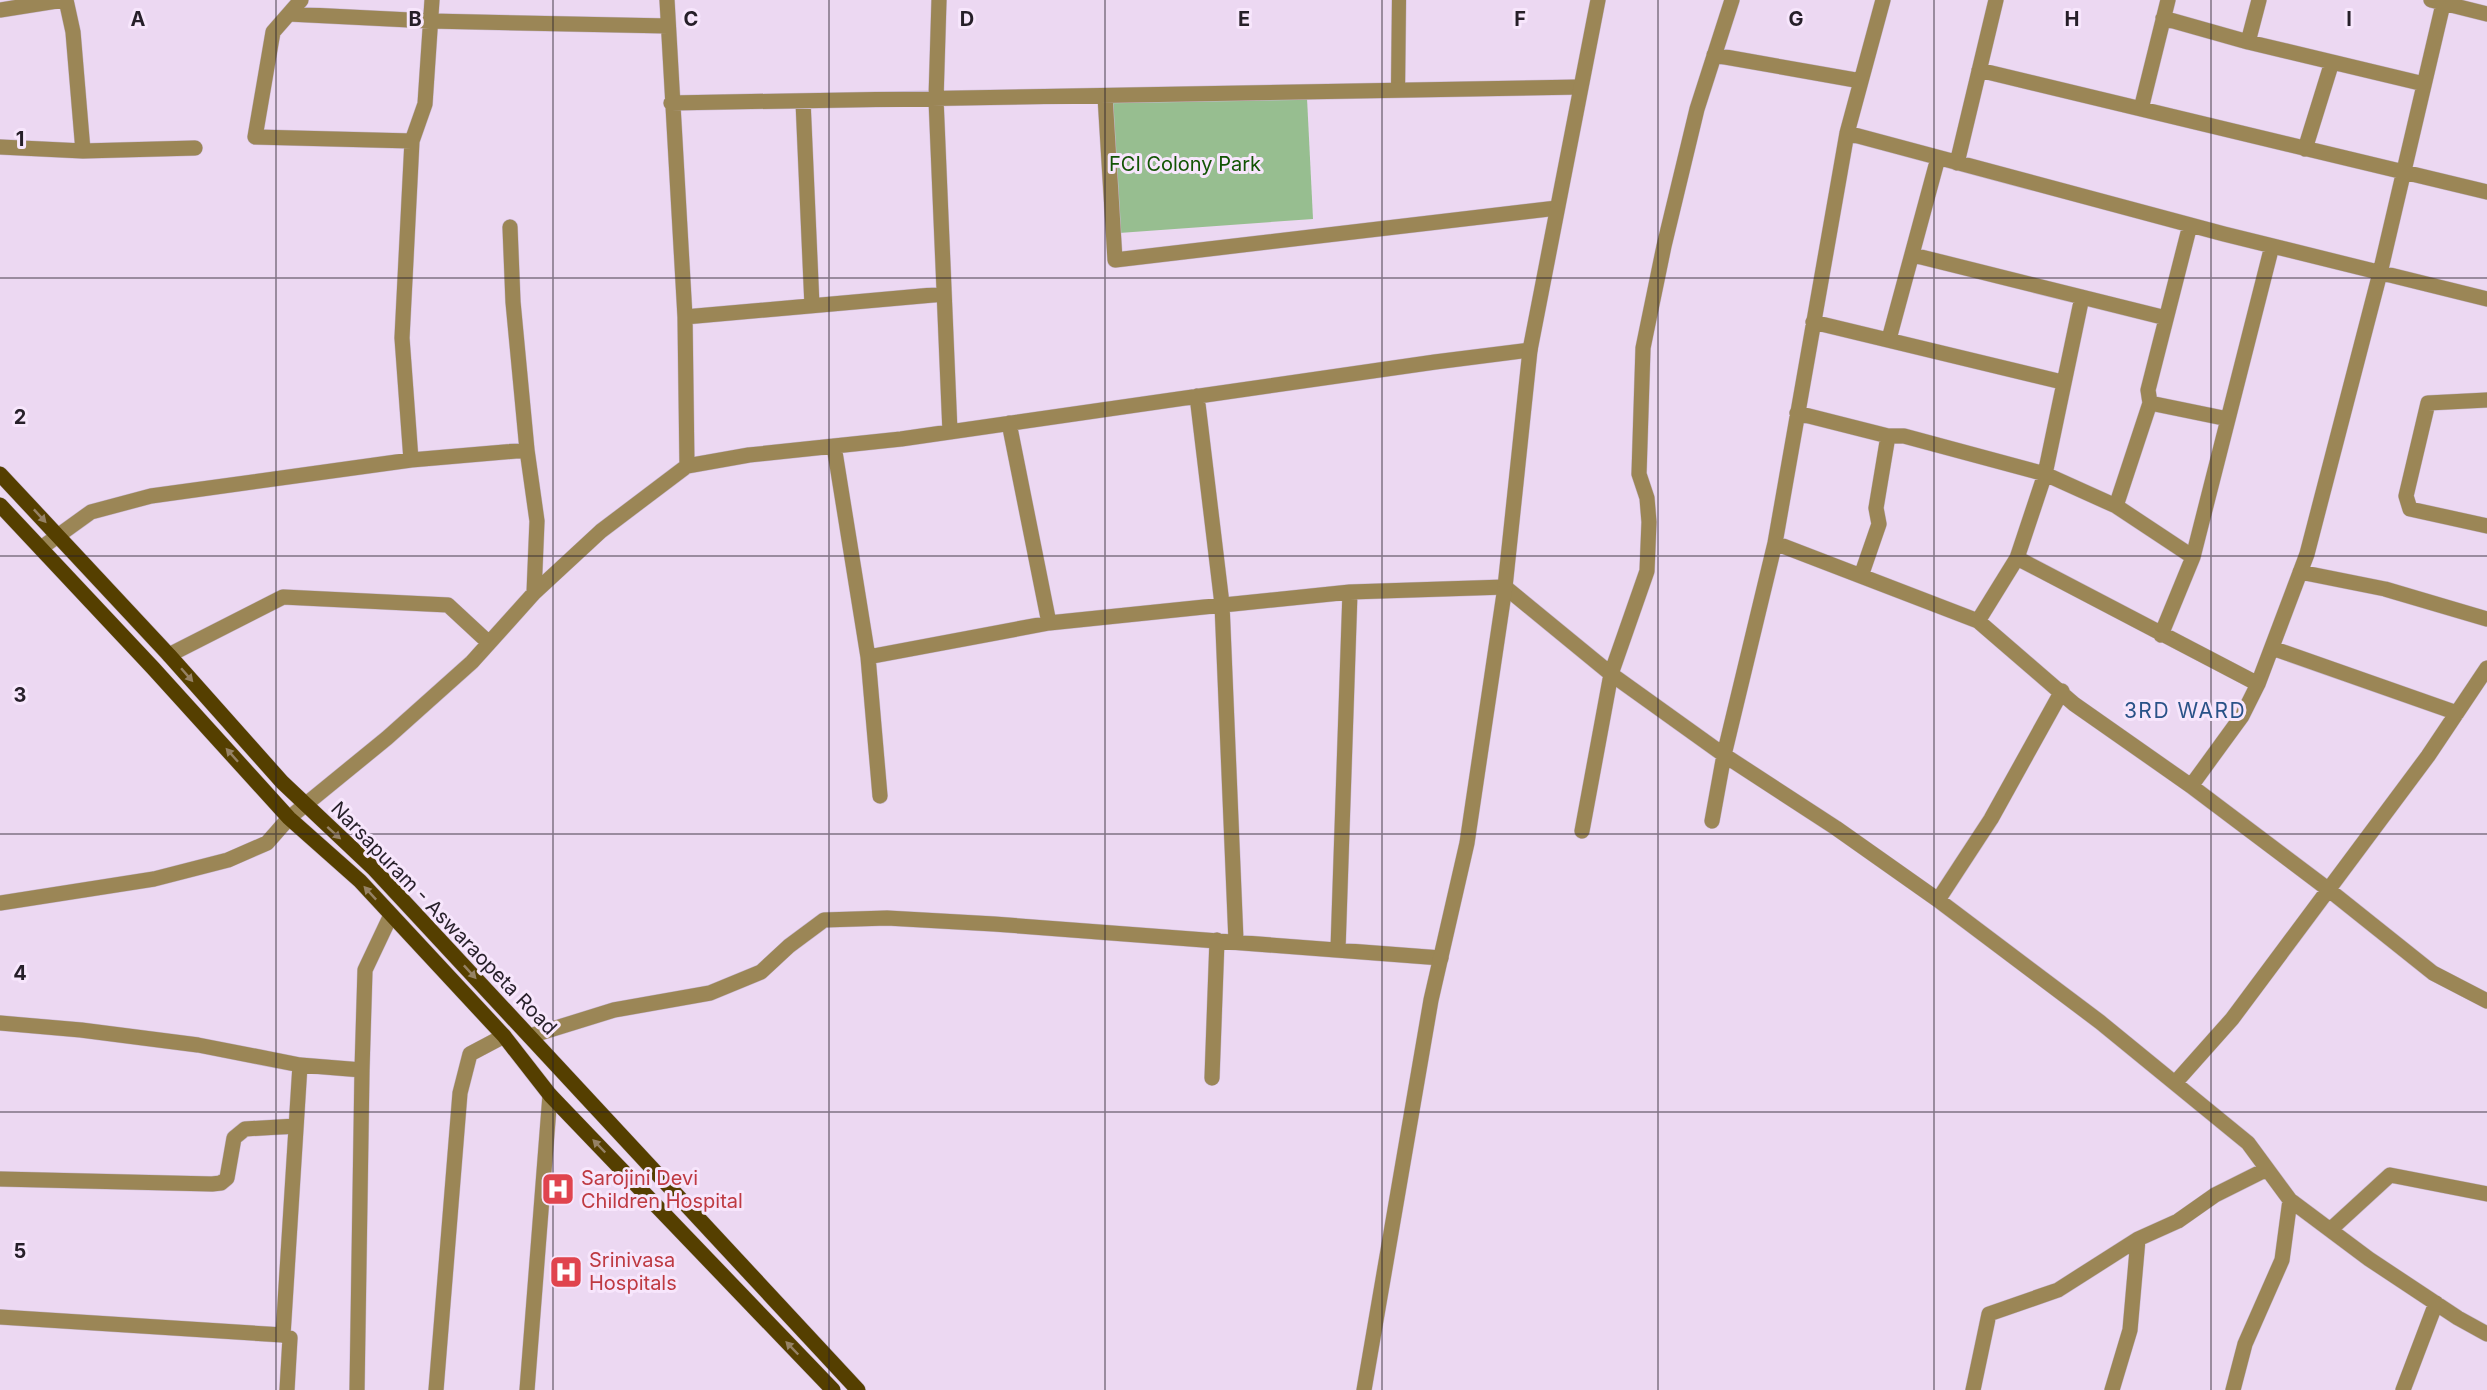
<svg xmlns="http://www.w3.org/2000/svg" width="2487" height="1390" viewBox="0 0 2487 1390" font-family="Inter,sans-serif">
  <style>
    .green { fill: #97be90 }
    .lines { fill: none; stroke-linecap: round; stroke-linejoin: round }
    .pedestrian-casing { stroke: #c8b7ce; stroke-width: 15 }
    .minor-casing { stroke: #c8b7ce; stroke-width: 16 }
    .tertiary-casing { stroke: #c8b7ce; stroke-width: 16 }
    .primary-casing { stroke: #c8b7ce; stroke-width: 16 }
    .pedestrian { stroke: #9b8656; stroke-width: 14 }
    .minor { stroke: #9b8656; stroke-width: 15 }
    .tertiary { stroke: #9b8656; stroke-width: 15 }
    .primary { stroke: #553f00; stroke-width: 15 }
    .oneway { fill: #968265 }
    .grid { fill: none; stroke: #261f29; stroke-width: 1.5; stroke-opacity: 0.55 }
    .labels { text-anchor: middle; dominant-baseline: central; stroke-width: 6; stroke-linejoin: round; paint-order: stroke }
    .park-label { font-size: 20px; fill: #125404; stroke: #f7e6fc }
    .street-label { font-size: 20px; fill: #261f29; stroke: #f7e6fc }
    .health-label { font-size: 20px; fill: #be3a42; stroke: #f7e6fc; text-anchor: start }
    .neighbourhood-label { font-size: 21px; letter-spacing: 1.5px; fill: #295288; stroke: #f7e6fc }
    .grid-label { font-size: 20px; text-anchor: middle; font-weight: bold; fill: #261f29; stroke: #f7e6fc; stroke-width: 6; stroke-linejoin: round; paint-order: stroke }
  </style>
  <rect width="100%" height="100%" fill="#ecd8f2"/>
  <!-- green -->
  <path class="green" d="M 1307,98 L 1313,219 L 1119,233 L 1112,101 Z"/>
  <g class="lines">
    <defs>
      <path id="pedestrian" d="M 1398,90 L 1399,0"/>
      <path id="minor" d="M 66,0 L 73,32 L 83,151
        M 301,0 L 273,32 L 255,137 L 412,141 L 402,338 L 411,460
        M 667,0 L 685,317 L 687,466
        M 939,0 L 936,99 L 950,432
        M 2431,0 L 2487,14
        M 0,10 L 63,0
        M 289,14 L 430,21 L 668,26
        M 2163,18 L 2248,42 L 2424,84
        M 2248,42 L 2259,0
        M 1714,55 L 1861,81
        M 1979,70 L 2487,192
        M 1105,96 L 1115,260 L 1557,208
        M 803,101 L 812,306
        M 671,103 L 1580,87
        M 2141,109 L 2168,0
        M 1847,133 L 2224,234 L 2487,299
        M 412,141 L 425,104 L 432,0
        M 0,147 L 83,151 L 195,148
        M 2305,149 L 2332,62
        M 1957,163 L 1996,0
        M 510,227 L 513,302 L 527,450 L 537,521 L 534,593
        M 1913,255 L 2166,318
        M 685,317 L 944,294
        M 1813,322 L 2062,382
        M 1889,339 L 1938,158
        M 1197,396 L 1222,604 L 1236,941
        M 2487,400 L 2428,403 L 2406,496 L 2410,509 L 2487,526
        M 2150,403 L 2228,419
        M 1797,413 L 1888,436 L 1904,436 L 2045,474 L 2116,506 L 2193,557
        M 1009,423 L 1049,623
        M 834,446 L 868,657 L 880,796
        M 2116,506 L 2150,403 L 2148,390 L 2190,225
        M 1775,543 L 1978,621 L 2074,704 L 2191,786 L 2329,890 L 2433,973 L 2487,1001
        M 41,548 L 91,512 L 151,496 L 411,460 L 527,450
        M 2017,558 L 2258,684
        M 2300,572 L 2385,589 L 2487,619
        M 1861,576 L 1879,524 L 1876,508 L 1888,436
        M 1978,621 L 2017,558 L 2045,474 L 2082,297
        M 2161,635 L 2193,557 L 2272,246
        M 2272,648 L 2457,713
        M 169,655 L 283,597 L 448,605 L 489,643
        M 868,657 L 1049,623 L 1350,592 L 1505,587 L 1611,674 L 1724,755 L 1836,828 L 1938,900 L 2100,1022 L 2248,1143 L 2290,1200 L 2369,1259 L 2458,1318 L 2487,1334
        M 2191,786 L 2242,716 L 2258,684 L 2307,554 L 2380,273 L 2444,0
        M 1712,821 L 1724,755 L 1775,543 L 1847,133 L 1883,0
        M 1582,831 L 1611,674 L 1647,571 L 1649,522 L 1647,498 L 1639,474 L 1643,348 L 1664,246 L 1697,109 L 1732,0
        M 1938,900 L 1991,819 L 2062,691
        M 0,903 L 154,879 L 228,860 L 267,843 L 289,818 L 387,738 L 472,662 L 534,593 L 601,531 L 687,466 L 749,455 L 901,439 L 1435,362 L 1530,350
        M 1338,949 L 1350,592
        M 0,1023 L 81,1030 L 198,1045 L 300,1065 L 362,1070 L 365,970 L 391,915
        M 530,1036 L 614,1010 L 710,993 L 761,972 L 789,946 L 824,920 L 887,918 L 994,924 L 1441,958
        M 1212,1078 L 1217,940
        M 2175,1083 L 2232,1019 L 2428,756 L 2487,668
        M 0,1179 L 212,1184 L 221,1183 L 227,1178 L 234,1138 L 245,1129 L 296,1126
        M 2330,1230 L 2390,1175 L 2487,1194
        M 0,1317 L 283,1335 L 290,1338 L 287,1390
        M 283,1335 L 300,1065
        M 357,1390 L 362,1070
        M 436,1390 L 460,1093 L 470,1054 L 504,1036
        M 527,1390 L 550,1095
        M 1973,1390 L 1989,1314 L 2058,1290 L 2138,1239 L 2178,1221 L 2215,1195 L 2267,1169
        M 2112,1390 L 2130,1330 L 2138,1239
        M 2233,1390 L 2245,1344 L 2282,1260 L 2290,1200
        M 2403,1390 L 2436,1303"/>
      <path id="tertiary" d="M 1364,1390 L 1431,1000 L 1467,843 L 1505,587 L 1530,350 L 1598,0"/>
      <path id="primary" d="M 0,474 L 169,655 L 282,782 L 373,868 L 858,1390
        M 0,505 L 153,668 L 289,818 L 360,881 L 504,1036 L 550,1095 L 833,1390"/>
    </defs>
    <!-- pedestrian casing -->
    <use href="#pedestrian" class="pedestrian-casing"/>
    <!-- minor casing -->
    <use href="#minor" class="minor-casing"/>
    <!-- tertiary casing -->
    <use href="#tertiary" class="tertiary-casing"/>
    <!-- primary casing -->
    <use href="#primary" class="primary-casing"/>
    <!-- pedestrian -->
    <use href="#pedestrian" class="pedestrian"/>
    <!-- minor -->
    <use href="#minor" class="minor"/>
    <!-- tertiary -->
    <use href="#tertiary" class="tertiary"/>
    <!-- primary -->
    <use href="#primary" class="primary"/>
  </g>
  <!-- one-way arrows -->
  <defs><path id="oneway-solid" d="M-6-.8H1V-3.2L6.5 0L1 3.2V.8H-6Z" transform="scale(1.5)"/></defs>
  <g class="oneway">
    <use href="#oneway-solid" transform="translate(40 516) rotate(47)"/>
    <use href="#oneway-solid" transform="translate(187 675) rotate(49)"/>
    <use href="#oneway-solid" transform="translate(232 755) rotate(-132)"/>
    <use href="#oneway-solid" transform="translate(334 833) rotate(42)"/>
    <use href="#oneway-solid" transform="translate(370 893) rotate(-133)"/>
    <use href="#oneway-solid" transform="translate(470 972) rotate(47)"/>
    <use href="#oneway-solid" transform="translate(599 1146) rotate(-134)"/>
    <use href="#oneway-solid" transform="translate(792 1348) rotate(-134)"/>
  </g>
  <!-- grid -->
  <path class="grid" d="M 276,0 L 276,1390M 553,0 L 553,1390M 829,0 L 829,1390M 1105,0 L 1105,1390M 1382,0 L 1382,1390M 1658,0 L 1658,1390M 1934,0 L 1934,1390M 2211,0 L 2211,1390M 0,278 L 2487,278M 0,556 L 2487,556M 0,834 L 2487,834M 0,1112 L 2487,1112"/>
  <!-- icons -->
  <defs>
    <symbol id="hospital-square" viewBox="-11 -11 22 22"><rect x="-9" y="-9" width="18" height="18" rx="4" fill="#e0444e" stroke="#f7e6fc"/><path d="M-5-5h3v3.5h4V-5h3V5h-3V1.5h-4V5h-3Z" fill="#fff"/></symbol>
  </defs>
  <g fill-rule="evenodd">
    <use href="#hospital-square" x="539" y="1170" width="38" height="38"/>
    <use href="#hospital-square" x="547" y="1253" width="38" height="38"/>
  </g>
  <g class="labels">
    <!-- park labels -->
    <g class="park-label">
      <text x="1185" y="164">FCI Colony Park</text>
    </g>
    <!-- street labels -->
    <g class="street-label">
      <text transform="translate(444 918) rotate(46)">Narsapuram - Aswaraopeta Road</text>
    </g>
    <!-- health labels -->
    <g class="health-label">
      <text x="581" y="1178">Sarojini Devi<tspan x="581" dy="23">Children Hospital</tspan></text>
      <text x="589" y="1260">Srinivasa<tspan x="589" dy="23">Hospitals</tspan></text>
    </g>
    <!-- neighbourhood labels -->
    <g class="neighbourhood-label">
      <text x="2185" y="710">3RD WARD</text>
    </g>
  </g>
  <g class="grid-label">
    <text x="138" y="26">A</text>
    <text x="415" y="26">B</text>
    <text x="691" y="26">C</text>
    <text x="967" y="26">D</text>
    <text x="1244" y="26">E</text>
    <text x="1520" y="26">F</text>
    <text x="1796" y="26">G</text>
    <text x="2072" y="26">H</text>
    <text x="2349" y="26">I</text>
    <text x="20" y="146">1</text>
    <text x="20" y="424">2</text>
    <text x="20" y="702">3</text>
    <text x="20" y="980">4</text>
    <text x="20" y="1258">5</text>
  </g>
</svg>
